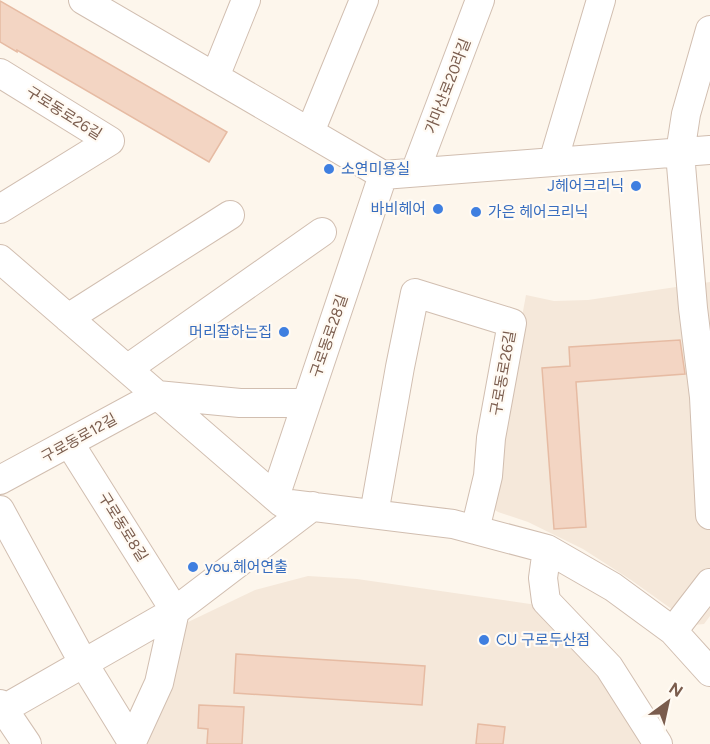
<svg xmlns="http://www.w3.org/2000/svg" width="710" height="744" viewBox="0 0 710 744" font-family="Figtree,'Noto Sans KR',sans-serif">
  <style>
    .residential { fill: #f5e8da }
    .building { fill: #f3d5c3; stroke: #e6bba3; stroke-width: 1.5 }
    .lines { fill: none; stroke-linecap: round; stroke-linejoin: round }
    .minor-casing { stroke: #d1beb0; stroke-width: 30 }
    .minor { stroke: #fff; stroke-width: 28 }
    .shop-dot { fill: #3f7fe0; stroke: #fffaf3; stroke-width: 2 }
    .labels { text-anchor: middle; dominant-baseline: central; stroke-width: 4.5; stroke-linejoin: round; paint-order: stroke }
    .street-label { font-size: 15px; fill: #7a5c4d; stroke: #fffaf3 }
    .shop-label { font-size: 15px; fill: #366cbe; stroke: #fffaf3; text-anchor: start }
  </style>
  <rect width="100%" height="100%" fill="#fdf6ec"/>
  <!-- residential -->
  <path class="residential" d="M 710,282 L 710,616 L 704,624 L 694,625 L 631,580 L 583,549 L 528,522 L 498,512 L 490,507 L 498,446 L 526,295 L 554,301 L 588,300 Z
    M 308,576 L 357,579 L 537,605 L 592,665 L 642,744 L 139,744 L 186,623 L 255,590 Z"/>
  <!-- building -->
  <path class="building" d="M 0,1 L 227,132 L 209,162 L 17,50 L 17,52 L 0,42 Z
    M 680,340 L 685,374 L 576,382 L 586,527 L 554,529 L 542,368 L 570,366 L 569,347 Z
    M 236,654 L 425,666 L 422,705 L 234,693 Z
    M 199,705 L 244,707 L 242,744 L 207,744 L 208,729 L 198,728 Z
    M 478,724 L 505,727 L 503,744 L 476,744 Z"/>
  <g class="lines">
    <defs>
      <path id="minor" d="M 83,0 L 383,175 L 710,150
        M 710,30 L 686,114 L 680,153 L 693,308 L 704,397 L 710,515
        M 0,73 L 110,141 L 0,209
        M 215,77 L 246,0
        M 310,132 L 364,0
        M 553,162 L 601,0
        M 415,172 L 480,0
        M 0,259 L 282,503 L 453,524 L 547,549 L 613,587 L 673,631 L 710,672
        M 68,318 L 230,215
        M 127,369 L 322,232
        M 70,444 L 175,611 L 159,683 L 131,744
        M 0,480 L 157,395 L 240,403 L 306,403
        M 275,497 L 383,175
        M 0,510 L 84,664 L 132,742
        M 374,514 L 400,367 L 415,293 L 512,323 L 491,438 L 488,476 L 475,530
        M 547,549 L 543,578 L 546,601 L 609,667 L 658,744
        M 673,631 L 710,583
        M 0,704 L 27,744
        M 0,711 L 175,611 L 313,506"/>
    </defs>
    <!-- minor casing -->
    <use href="#minor" class="minor-casing"/>
    <!-- minor -->
    <use href="#minor" class="minor"/>
  </g>
  <!-- markers -->
  <g class="shop-dot">
    <circle cx="329" cy="169" r="6"/>
    <circle cx="636" cy="186" r="6"/>
    <circle cx="438" cy="209" r="6"/>
    <circle cx="476" cy="212" r="6"/>
    <circle cx="284" cy="332" r="6"/>
    <circle cx="193" cy="567" r="6"/>
    <circle cx="484" cy="640" r="6"/>
  </g>
  <g class="labels">
    <!-- street labels -->
    <g class="street-label">
      <text transform="translate(448 86) rotate(-69)">가마산로20라길</text>
      <text transform="translate(64 113) rotate(32)">구로동로26길</text>
      <text transform="translate(329 336) rotate(-71)">구로동로28길</text>
      <text transform="translate(503 373) rotate(-80)">구로동로26길</text>
      <text transform="translate(79 438) rotate(-29)">구로동로12길</text>
      <text transform="translate(123 527) rotate(58)">구로동로8길</text>
    </g>
    <!-- shop labels -->
    <g class="shop-label">
      <text x="341" y="169">소연미용실</text>
      <text x="624" y="186" text-anchor="end">J헤어크리닉</text>
      <text x="426" y="209" text-anchor="end">바비헤어</text>
      <text x="488" y="212">가은 헤어크리닉</text>
      <text x="272" y="332" text-anchor="end">머리잘하는집</text>
      <text x="205" y="567">you.헤어연출</text>
      <text x="496" y="640">CU 구로두산점</text>
    </g>
  </g>
  <!-- north arrow -->
  <g transform="translate(668 702) rotate(33)" stroke="#fffaf3" stroke-width="4.5" paint-order="stroke">
  <path d="M0-4.5L10 22L0 15L-10 22Z" fill="#7a5c4d"/>
  <text y="-9" font-size="16" font-weight="bold" text-anchor="middle" fill="#7a5c4d">N</text>
  </g>
</svg>
